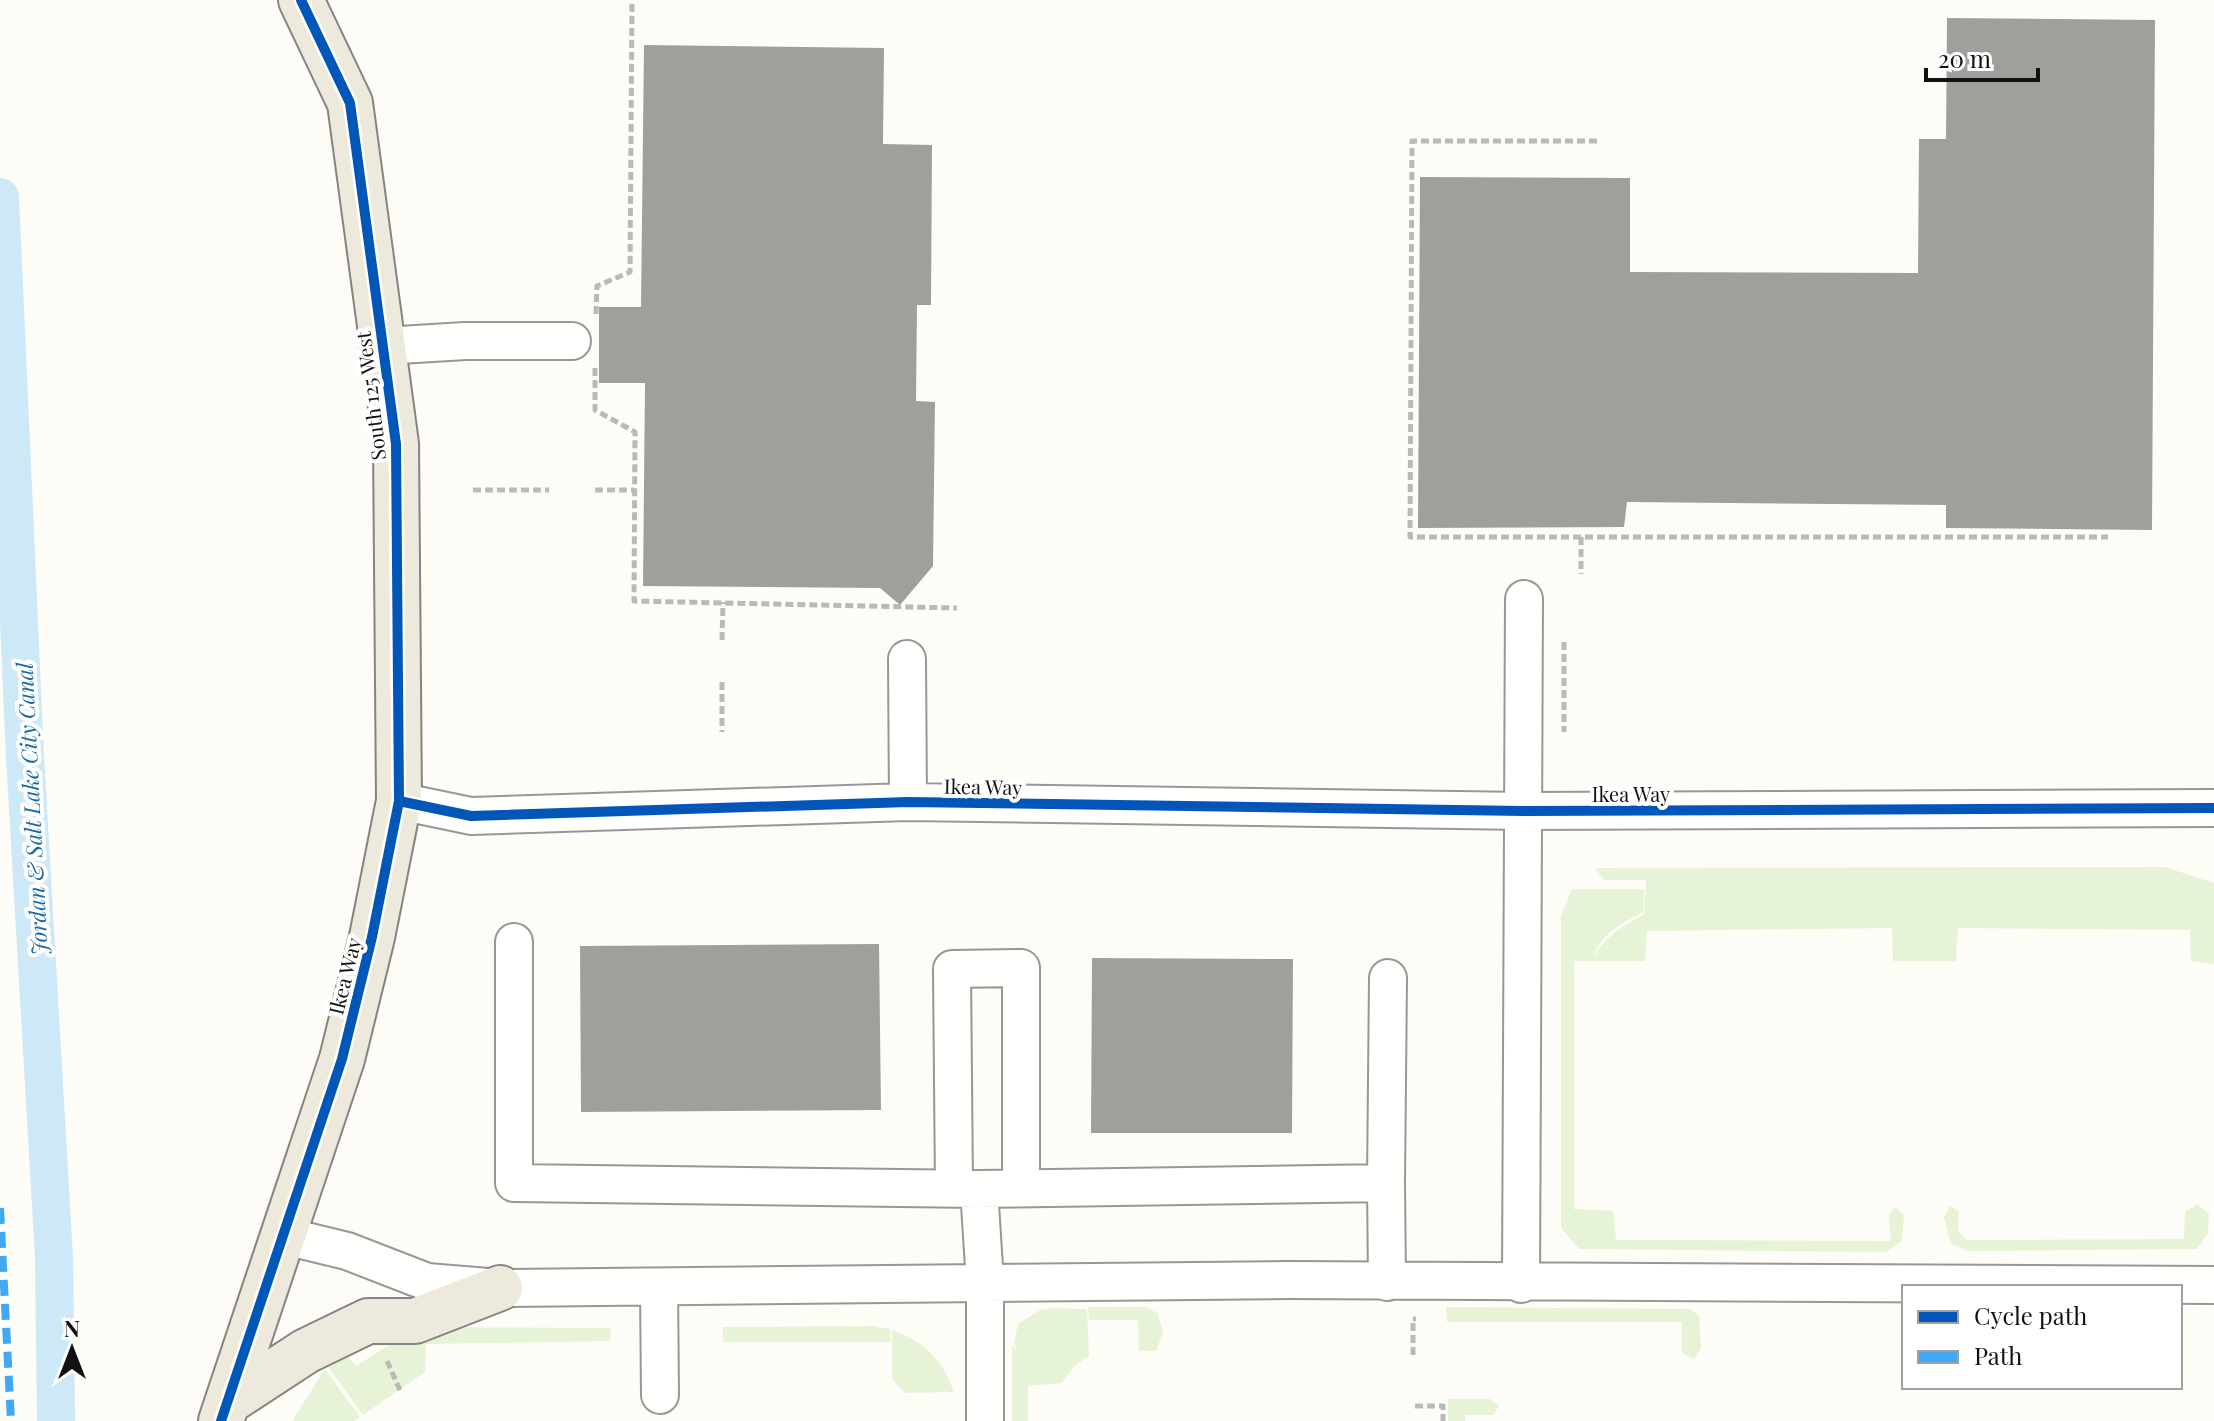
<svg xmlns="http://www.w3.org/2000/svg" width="2214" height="1421" viewBox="0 0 2214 1421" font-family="'Playfair Display',serif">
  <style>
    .green { fill: #e7f3d7 }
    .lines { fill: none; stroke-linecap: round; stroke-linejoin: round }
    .canal { stroke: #cde8f7; stroke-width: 38 }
    .building { fill: #a19f9c }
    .minor-casing { stroke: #979795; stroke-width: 40 }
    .major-casing { stroke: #858482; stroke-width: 48 }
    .path { stroke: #b9b9b8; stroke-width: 5; stroke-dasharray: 8 4; stroke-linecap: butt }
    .minor { stroke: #fffffe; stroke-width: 36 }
    .major { stroke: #ede9dc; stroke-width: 44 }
    .quiet { stroke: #3fa9f5; stroke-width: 8; stroke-dasharray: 16 8; stroke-linecap: butt }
    .cycleway-casing { stroke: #fff; stroke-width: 15 }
    .cycleway { stroke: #0057b8; stroke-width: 10 }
    .labels { text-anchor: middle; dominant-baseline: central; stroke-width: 8; stroke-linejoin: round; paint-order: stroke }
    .street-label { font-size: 20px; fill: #111; stroke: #fff }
    .water-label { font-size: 22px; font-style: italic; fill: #1768a6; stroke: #fff }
  </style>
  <rect width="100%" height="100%" fill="#fdfcf7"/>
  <!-- green -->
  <path class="green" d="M 2165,867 L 2214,883 L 2214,964 L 2191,961 L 2190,930 L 1958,928 L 1956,961 L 1893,961 L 1892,928 L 1647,931 L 1645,961 L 1574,961 L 1574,1209 L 1613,1211 L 1616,1240 L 1891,1241 L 1889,1215 L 1895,1207 L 1904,1215 L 1902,1241 L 1886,1252 L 1579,1249 L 1561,1228 L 1561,916 L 1572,889 L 1644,889 L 1643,912 C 1621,924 1600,934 1593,958 C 1606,935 1622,927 1644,914 L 1646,880 L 1604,880 L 1595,868 Z
    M 2197,1204 L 2209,1214 L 2208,1233 L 2197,1249 L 1967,1251 L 1951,1244 L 1944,1217 L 1950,1206 L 1959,1211 L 1958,1231 L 1966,1240 L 2184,1239 L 2185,1212 Z
    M 1088,1307 L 1147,1307 L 1158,1314 L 1163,1332 L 1156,1351 L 1139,1351 L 1138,1320 L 1089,1320 Z
    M 1446,1307 L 1690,1309 L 1699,1316 L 1701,1348 L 1694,1359 L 1682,1353 L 1682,1322 L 1447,1322 Z
    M 1054,1308 L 1087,1309 L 1089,1356 L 1073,1367 L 1062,1383 L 1028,1386 L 1028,1421 L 1012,1421 L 1012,1345 L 1018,1351 L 1014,1344 L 1018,1324 L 1040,1310 Z
    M 873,1326 L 890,1329 L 891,1342 L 723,1342 L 723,1327 Z
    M 407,1327 L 611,1328 L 610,1341 L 426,1344 L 425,1372 L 363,1415 L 326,1364 L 343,1351 L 356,1366 L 389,1345 L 372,1344 L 366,1333 Z
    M 892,1330 C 925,1342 942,1359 954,1392 L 905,1393 L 892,1379 Z
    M 325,1369 L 360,1417 L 355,1421 L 292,1421 Z
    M 1448,1399 L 1490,1399 L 1499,1406 L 1493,1415 L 1465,1415 L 1465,1421 L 1448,1421 Z"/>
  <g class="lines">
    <!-- canal -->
    <path class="canal" d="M 0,197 L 25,757 L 54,1257 L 56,1421"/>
  </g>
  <!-- building -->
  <path class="building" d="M 1947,18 L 2155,20 L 2152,530 L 1946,528 L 1946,505 L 1627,502 L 1624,527 L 1418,528 L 1420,177 L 1630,178 L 1630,272 L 1918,273 L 1919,139 L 1946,139 Z
    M 644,45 L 884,48 L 883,144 L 932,145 L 931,305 L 917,305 L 916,401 L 935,402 L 933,566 L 900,605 L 880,588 L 643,586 L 645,383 L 599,383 L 599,307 L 641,307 Z
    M 879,944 L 881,1110 L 581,1112 L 580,946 Z
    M 1092,958 L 1293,959 L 1292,1133 L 1091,1133 Z"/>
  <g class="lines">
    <defs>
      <path id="minor" d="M 383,346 L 465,341 L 572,341
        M 907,659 L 908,802
        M 399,801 L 471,816 L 908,802 L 1524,811 L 2214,808
        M 514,942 L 514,1183 L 979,1189
        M 1386,1183 L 1388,978
        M 954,1188 L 952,969 L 1021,968 L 1021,1187
        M 285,1236 L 347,1251 L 427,1282 L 500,1288 L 985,1283 L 979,1189 L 1386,1183 L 1387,1282
        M 1521,1284 L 1524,599
        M 659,1288 L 660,1395
        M 985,1421 L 985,1283 L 1288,1280 L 2214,1285"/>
      <path id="major" d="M 228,1402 L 306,1351 L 368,1321 L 415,1321 L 500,1288
        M 221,1421 L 342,1059 L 372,937 L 399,801 L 396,444 L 350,103 L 301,0"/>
    </defs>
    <!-- minor casing -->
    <use href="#minor" class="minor-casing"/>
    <!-- major casing -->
    <use href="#major" class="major-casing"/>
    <!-- path -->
    <path class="path" d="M 1597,141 L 1412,141 L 1410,537 L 2108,537
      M 596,314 L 597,286 L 630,272 L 632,0
      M 595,368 L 595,410 L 635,432 L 634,601 L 957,608
      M 473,490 L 549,490
      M 595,490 L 634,490
      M 1581,537 L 1581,574
      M 722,640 L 723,602
      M 1564,642 L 1564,732
      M 722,682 L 722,732
      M 1413,1355 L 1413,1319 L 1416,1319
      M 387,1361 L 400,1390
      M 1415,1406 L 1443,1406 L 1443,1421"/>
    <!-- minor -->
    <use href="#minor" class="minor"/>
    <!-- major -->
    <use href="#major" class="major"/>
    <!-- quiet -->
    <path class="quiet" d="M 0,1208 L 11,1421"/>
    <defs>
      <path id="cycleway" d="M 399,801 L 471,816 L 908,802 L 1524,811 L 2214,808
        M 221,1421 L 342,1059 L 372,937 L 399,801 L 396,444 L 350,103 L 301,0"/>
    </defs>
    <!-- cycleway casing -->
    <use href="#cycleway" class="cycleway-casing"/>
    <!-- cycleway -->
    <use href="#cycleway" class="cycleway"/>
  </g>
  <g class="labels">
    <!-- street labels -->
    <g class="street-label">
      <text transform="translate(370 396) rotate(-97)">South 125 West</text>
      <text transform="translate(983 786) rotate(1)">Ikea Way</text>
      <text x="1631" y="793">Ikea Way</text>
      <text transform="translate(344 976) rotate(-76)">Ikea Way</text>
    </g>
    <!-- water labels -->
    <g class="water-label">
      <text transform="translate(31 809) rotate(-93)">Jordan &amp; Salt Lake City Canal</text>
    </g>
  </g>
  <!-- legend -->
  <rect x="1902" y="1285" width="280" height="104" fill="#ffffff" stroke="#a0a0a0" stroke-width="2"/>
  <rect x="1918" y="1311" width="40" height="12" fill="#0057b8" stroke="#a0a0a0" stroke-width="2"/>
  <text x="1974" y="1325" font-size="24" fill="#111111">Cycle path</text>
  <rect x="1918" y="1351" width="40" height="12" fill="#3fa9f5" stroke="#a0a0a0" stroke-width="2"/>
  <text x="1974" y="1365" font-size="24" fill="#111111">Path</text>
  <!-- north arrow -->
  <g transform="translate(72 1349)" stroke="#ffffff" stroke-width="6" paint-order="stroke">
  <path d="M0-6L14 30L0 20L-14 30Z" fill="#111111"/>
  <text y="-12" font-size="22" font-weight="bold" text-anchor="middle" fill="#111111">N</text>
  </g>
  <!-- scale -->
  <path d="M1926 68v12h112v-12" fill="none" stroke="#111111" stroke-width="4"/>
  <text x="1938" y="68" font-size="24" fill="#111111" stroke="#ffffff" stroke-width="6" paint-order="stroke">20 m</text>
</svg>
